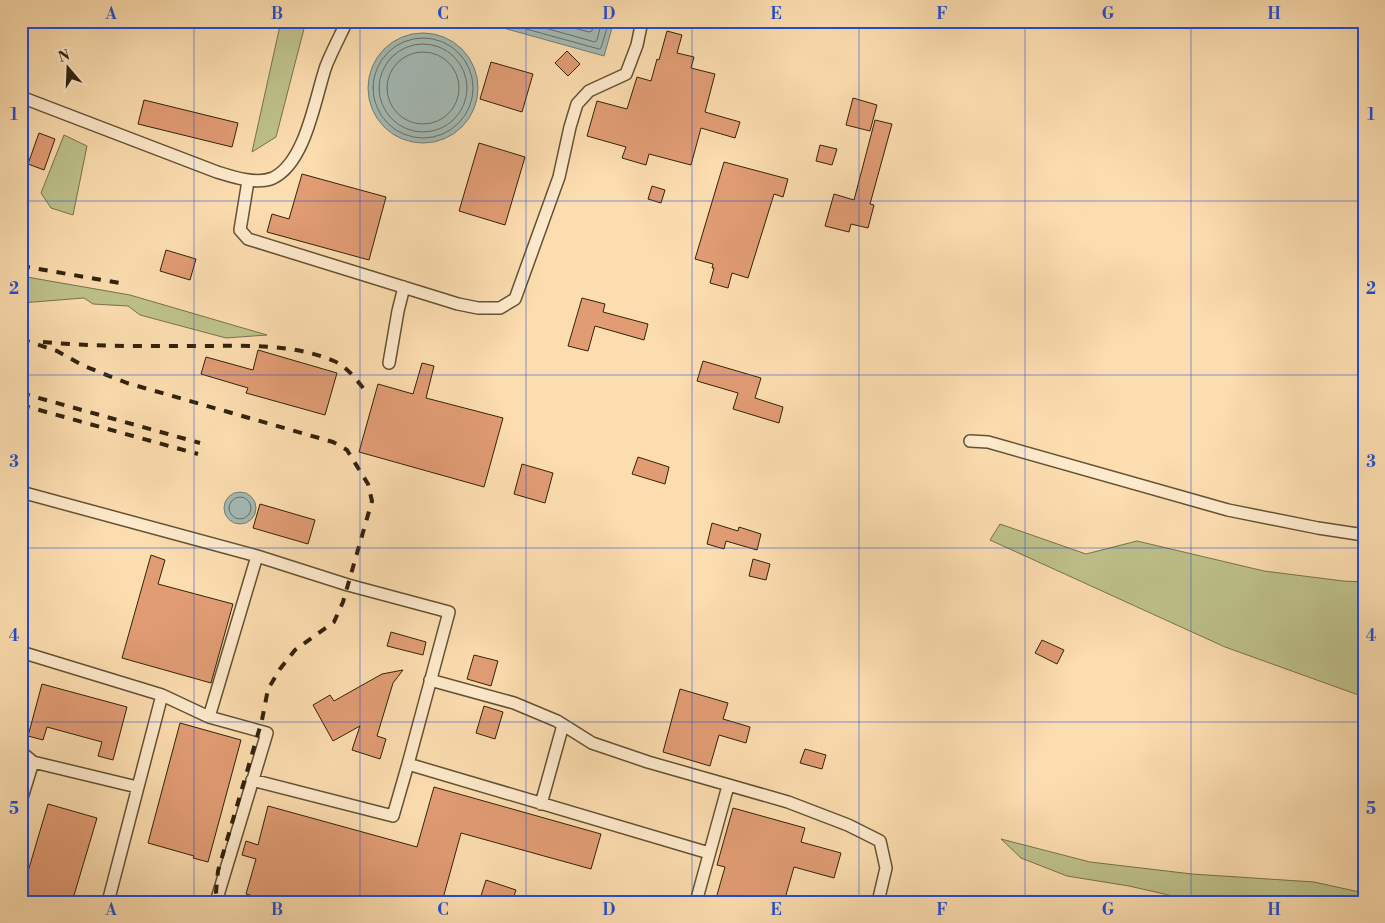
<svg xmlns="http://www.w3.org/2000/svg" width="1385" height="923" viewBox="0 0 1385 923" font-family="'Libre Bodoni',serif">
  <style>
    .green { fill: #bec18b; stroke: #78724b }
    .water { fill: #a3bab5; stroke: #767d71 }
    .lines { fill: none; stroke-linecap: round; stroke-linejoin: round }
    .shore { stroke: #6a6e60; stroke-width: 1 }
    .building { fill: #e19c74; stroke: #32220b }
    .service-casing { stroke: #645134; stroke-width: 14 }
    .service { stroke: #fde9cb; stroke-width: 11 }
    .rail { stroke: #32220b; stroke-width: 4; stroke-dasharray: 9 9; stroke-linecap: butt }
    .grid { fill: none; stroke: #1d4ed8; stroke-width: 1; stroke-opacity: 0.55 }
    .neatline { fill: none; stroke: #1d4ed8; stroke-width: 2 }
    .grid-label { font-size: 16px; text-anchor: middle; font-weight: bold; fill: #1d4ed8 }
  </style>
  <rect width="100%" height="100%" fill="#fcddaf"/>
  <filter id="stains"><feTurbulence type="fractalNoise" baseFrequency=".004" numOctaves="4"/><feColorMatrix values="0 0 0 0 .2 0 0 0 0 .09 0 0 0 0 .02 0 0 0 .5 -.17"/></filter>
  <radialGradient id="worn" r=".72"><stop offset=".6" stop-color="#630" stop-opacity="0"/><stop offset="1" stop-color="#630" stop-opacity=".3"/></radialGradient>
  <!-- green -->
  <path class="green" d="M 281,21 L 306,21 L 276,137 L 252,152 Z
    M 64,135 L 87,146 L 73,215 L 51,208 L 41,193 Z
    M 21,276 L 130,295 L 267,335 L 226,338 L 140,315 L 128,306 L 93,304 L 84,298 L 21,303 Z
    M 1000,524 L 1086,554 L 1137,541 L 1264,571 L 1343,581 L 1364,582 L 1364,697 L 1225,647 L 990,540 Z
    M 1001,839 L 1090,862 L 1192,874 L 1314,882 L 1364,893 L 1364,902 L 1199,902 L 1129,886 L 1067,876 L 1021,858 Z"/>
  <!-- water -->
  <path class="water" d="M 478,21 L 614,21 L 604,56 Z
    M368 88a55 55 0 1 1 110 0a55 55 0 1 1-110 0Z
    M224 508a16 16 0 1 1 32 0a16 16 0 1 1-32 0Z"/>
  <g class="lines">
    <!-- shore -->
    <path class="shore" d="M 497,21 L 599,49 L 601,48 L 609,21
      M 520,21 L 595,42 L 597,40 L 602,21
      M 548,21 L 589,32 L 592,31 L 594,21
      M373 88a50 50 0 1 1 100 0a50 50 0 1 1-100 0Z
      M379 88a44 44 0 1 1 88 0a44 44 0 1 1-88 0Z
      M387 88a36 36 0 1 1 72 0a36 36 0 1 1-72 0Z
      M229 508a11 11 0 1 1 22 0a11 11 0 1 1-22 0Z"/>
  </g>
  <!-- building -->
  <path class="building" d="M 667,31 L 682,35 L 677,53 L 694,57 L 691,68 L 715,74 L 705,112 L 740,122 L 735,138 L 701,128 L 691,165 L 649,154 L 646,165 L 622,158 L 626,147 L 587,136 L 597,101 L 627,109 L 637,77 L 651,81 L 657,59 L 659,60 Z
    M 567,51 L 580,64 L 568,76 L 555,63 Z
    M 491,62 L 533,74 L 522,112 L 480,99 Z
    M 853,98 L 877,105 L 870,131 L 846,125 Z
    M 144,100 L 238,123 L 232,147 L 138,124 Z
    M 875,120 L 892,124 L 870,204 L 874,205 L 868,228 L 851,224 L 849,232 L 825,226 L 834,194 L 854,200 Z
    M 39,133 L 55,139 L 44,170 L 28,164 Z
    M 479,143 L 525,157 L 505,225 L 459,211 Z
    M 820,145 L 837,149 L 832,165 L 816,161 Z
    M 724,162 L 788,179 L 783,197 L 774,194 L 748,278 L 732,273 L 728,288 L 710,283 L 714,268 L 712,268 L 713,264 L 695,259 Z
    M 302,174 L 386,197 L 369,260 L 267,232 L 272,214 L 289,219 Z
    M 652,186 L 665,190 L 661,203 L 648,199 Z
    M 166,250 L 196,259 L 190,280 L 160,271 Z
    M 582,298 L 605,304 L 603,312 L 648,324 L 644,340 L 595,326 L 588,351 L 568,346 Z
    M 258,350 L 337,373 L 325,415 L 246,393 L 248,388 L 201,374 L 206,357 L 253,370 Z
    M 703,361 L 761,378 L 755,398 L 783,407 L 779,423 L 733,409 L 738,393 L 697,381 Z
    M 422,363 L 434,366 L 426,398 L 503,418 L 484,487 L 359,452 L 378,384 L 413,394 Z
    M 638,457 L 669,467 L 665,484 L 632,474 Z
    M 522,464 L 553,473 L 545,503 L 514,494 Z
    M 260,504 L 315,520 L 308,544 L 253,528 Z
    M 712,523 L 738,531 L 739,527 L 761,534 L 757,550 L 726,541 L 724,549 L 707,544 Z
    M 151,555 L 165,560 L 158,584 L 233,604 L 211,683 L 122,658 Z
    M 753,559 L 770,564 L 766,580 L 749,576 Z
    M 391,632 L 426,642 L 423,655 L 387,646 Z
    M 1042,640 L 1064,650 L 1057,664 L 1035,653 Z
    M 474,655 L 498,661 L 491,686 L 467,679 Z
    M 403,670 L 393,683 L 377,736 L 386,739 L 380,759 L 352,750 L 360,726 L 333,741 L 313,705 L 330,695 L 334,701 L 382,674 Z
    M 42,684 L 127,707 L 113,760 L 98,756 L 102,742 L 47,727 L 43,740 L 28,736 Z
    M 680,689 L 728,703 L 723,719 L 750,727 L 746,743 L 719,735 L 710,766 L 663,752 Z
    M 484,706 L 503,712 L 495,739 L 476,733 Z
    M 180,723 L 241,740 L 208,862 L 193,858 L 194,856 L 148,843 Z
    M 805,749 L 826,755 L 822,769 L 800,763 Z
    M 434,787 L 601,834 L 591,869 L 461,833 L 442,902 L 275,902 L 246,894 L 256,859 L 242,855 L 246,841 L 258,845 L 268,806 L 417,847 Z
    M 48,804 L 97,818 L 72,902 L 21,902 L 21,895 Z
    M 733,808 L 805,828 L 801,842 L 841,853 L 834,878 L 794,867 L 784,902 L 715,902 L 725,867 L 717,865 Z
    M 486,880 L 516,890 L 512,902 L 479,902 Z"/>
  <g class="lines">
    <defs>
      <path id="service" d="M 21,97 L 217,172 C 233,177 257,185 273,178 C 306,162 315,98 326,66 C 332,51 340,36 347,21
        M 248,181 L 240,230 L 248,239 L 458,304 L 478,308 L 500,308 L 515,299 L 559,177 L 570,127 L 577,104 L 589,91 L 626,74 L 637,45 L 642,21
        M 389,363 L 398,311 L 404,287
        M 970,441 L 988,442 L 1228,510 L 1318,528 L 1364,535
        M 21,492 L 257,556 L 348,585 L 449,612 L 408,764 L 709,853
        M 21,652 L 162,695 L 209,717 L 267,733 L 216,902
        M 430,680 L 514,703 L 557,721 L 592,743 L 648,762 L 788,802 L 848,825 L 880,841 L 886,868 L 878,902
        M 209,717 L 257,556
        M 21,752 L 33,762 L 137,787
        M 252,780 L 393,816 L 408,764
        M 21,801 L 33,762
        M 541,804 L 563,725
        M 108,902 L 162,695
        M 696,902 L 728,786"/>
    </defs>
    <!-- service casing -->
    <use href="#service" class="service-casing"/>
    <!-- service -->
    <use href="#service" class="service"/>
    <!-- rail -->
    <path class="rail" d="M 21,266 L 120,283
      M 21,339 L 57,351 L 84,366 L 127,383 L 333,442 L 347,450 L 368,484 L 372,501 L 343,602 L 334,622 L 295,650 L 280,669 L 268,689 L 262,720 L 218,871 L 216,892 L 218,902
      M 43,342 C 95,347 149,346 202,346 C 247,346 291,343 334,361 C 347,367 355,378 364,389
      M 21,393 L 200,443
      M 21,405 L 198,454"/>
  </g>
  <!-- grid -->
  <path class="grid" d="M 194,21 L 194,902M 360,21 L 360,902M 526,21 L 526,902M 692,21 L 692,902M 859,21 L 859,902M 1025,21 L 1025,902M 1191,21 L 1191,902M 21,201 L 1364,201M 21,375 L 1364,375M 21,548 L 1364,548M 21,722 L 1364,722"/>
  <!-- margin -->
  <rect width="1385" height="923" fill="none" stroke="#fcddaf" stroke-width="55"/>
  <!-- north arrow -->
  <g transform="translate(68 68) rotate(341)" stroke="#fde9cb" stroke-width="4" paint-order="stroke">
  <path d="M0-4L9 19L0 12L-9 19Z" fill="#32220b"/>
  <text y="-8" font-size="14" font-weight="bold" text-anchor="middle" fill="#32220b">N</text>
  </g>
  <rect x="28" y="28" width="1330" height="868" class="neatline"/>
  <g class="grid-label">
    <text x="111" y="19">A</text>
    <text x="277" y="19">B</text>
    <text x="443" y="19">C</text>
    <text x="609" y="19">D</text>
    <text x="776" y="19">E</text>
    <text x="942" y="19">F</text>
    <text x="1108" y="19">G</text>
    <text x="1274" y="19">H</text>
    <text x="14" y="120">1</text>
    <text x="1371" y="120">1</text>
    <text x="14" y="294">2</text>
    <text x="1371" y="294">2</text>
    <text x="14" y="467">3</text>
    <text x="1371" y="467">3</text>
    <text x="14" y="641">4</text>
    <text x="1371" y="641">4</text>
    <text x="14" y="814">5</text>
    <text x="1371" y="814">5</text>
    <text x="111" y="915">A</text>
    <text x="277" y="915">B</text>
    <text x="443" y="915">C</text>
    <text x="609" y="915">D</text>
    <text x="776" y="915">E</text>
    <text x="942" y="915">F</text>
    <text x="1108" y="915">G</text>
    <text x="1274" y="915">H</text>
  </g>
  <rect width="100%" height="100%" filter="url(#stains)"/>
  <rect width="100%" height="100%" fill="url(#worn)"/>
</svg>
